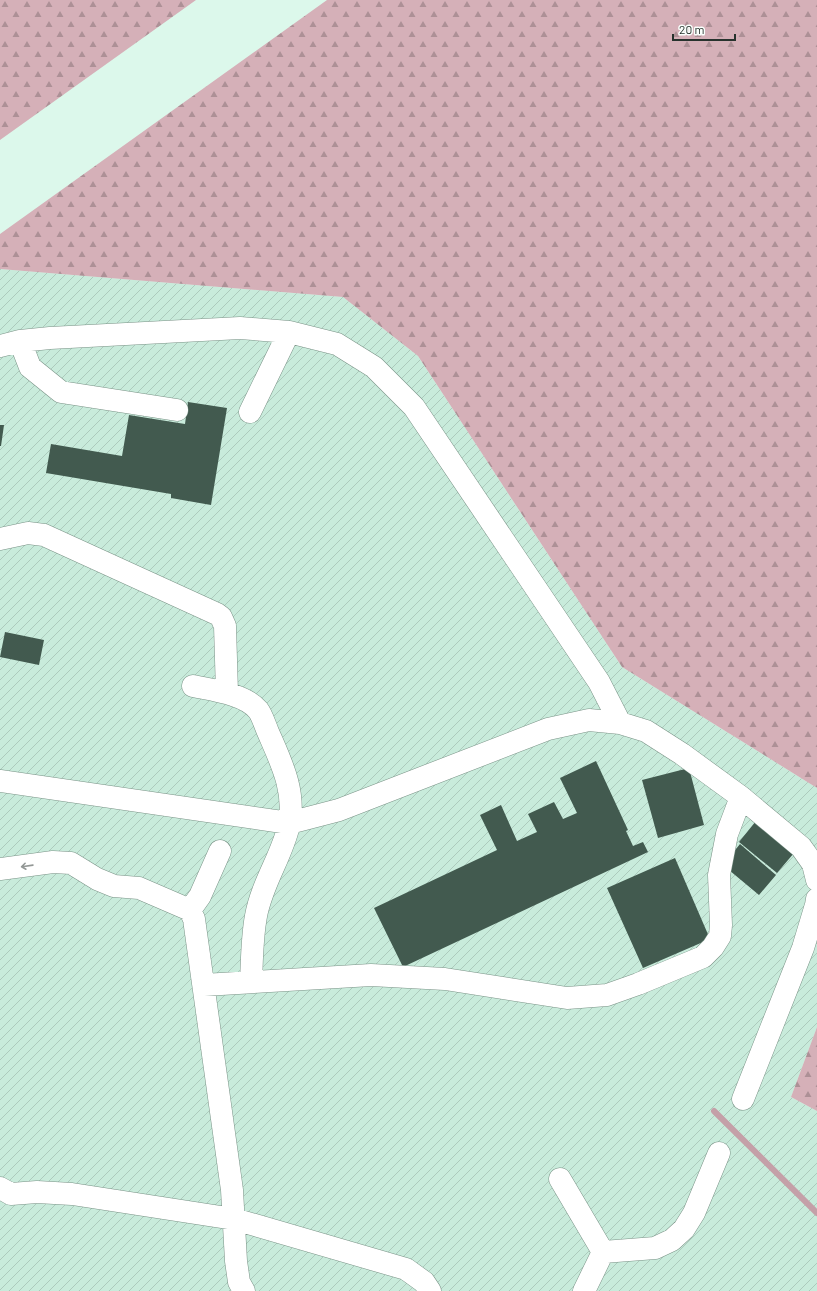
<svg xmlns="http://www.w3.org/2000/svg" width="817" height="1291" viewBox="0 0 817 1291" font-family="Barlow,sans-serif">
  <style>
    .industrial { fill: url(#industrial-furrows) }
    .forest { fill: url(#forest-firs) }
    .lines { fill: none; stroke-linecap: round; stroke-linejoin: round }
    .stream { stroke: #c4a0a8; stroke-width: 6 }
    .building { fill: #425a4f }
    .minor-casing { stroke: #7a9387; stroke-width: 23 }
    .minor { stroke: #fff; stroke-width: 22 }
    .oneway { stroke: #939896 }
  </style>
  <defs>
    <pattern id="industrial-furrows" width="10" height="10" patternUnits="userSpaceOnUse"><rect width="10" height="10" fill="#c8ebdb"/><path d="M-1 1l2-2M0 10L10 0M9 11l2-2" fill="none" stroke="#accabc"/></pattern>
    <pattern id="forest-firs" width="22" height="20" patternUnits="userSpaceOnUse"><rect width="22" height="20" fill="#d5b0b8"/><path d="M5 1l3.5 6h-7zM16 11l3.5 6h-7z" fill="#ad9096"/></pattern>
  </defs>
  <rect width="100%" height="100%" fill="#dcf8eb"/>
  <!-- industrial -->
  <path class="industrial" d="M 0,269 L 343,297 L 418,356 L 622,667 L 817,788 L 817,1027 L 791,1097 L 817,1111 L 817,1291 L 0,1291 Z"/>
  <!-- forest -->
  <path class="forest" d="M 0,0 L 196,0 L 0,140 Z
    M 327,0 L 817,0 L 817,788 L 622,667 L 418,356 L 343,297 L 0,269 L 0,234 Z
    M 817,1027 L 817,1111 L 791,1097 Z"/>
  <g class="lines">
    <!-- stream -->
    <path class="stream" d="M 714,1111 L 817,1213"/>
  </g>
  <!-- building -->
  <path class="building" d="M 188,402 L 227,408 L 211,505 L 171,498 L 171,494 L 46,473 L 51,444 L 122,456 L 129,415 L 185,424 Z
    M 0,425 L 4,425 L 1,446 L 0,446 Z
    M 5,632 L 44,640 L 39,665 L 0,657 Z
    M 596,761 L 628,830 L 626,831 L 633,846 L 643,842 L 648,852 L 403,967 L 374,908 L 497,850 L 480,815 L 501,805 L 517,841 L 537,832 L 528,814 L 554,802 L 563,819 L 577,813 L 560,778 Z
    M 689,768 L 704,825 L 658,838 L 642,780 Z
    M 756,821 L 794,853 L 777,873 L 739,842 Z
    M 740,844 L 776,875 L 759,895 L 723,865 Z
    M 675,858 L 710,939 L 643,968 L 607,888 Z"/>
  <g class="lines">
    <defs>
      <path id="minor" d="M 20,341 L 30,367 L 61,392 L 177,410
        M 0,346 L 20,341 L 50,338 L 240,328 L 289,332 L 337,344 L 374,367 L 414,407 L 599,682 L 620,723
        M 250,412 L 289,332
        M 0,539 L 28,533 L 44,535 L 217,614 L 221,617 L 225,626 L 227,693
        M 193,686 C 212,690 245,694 258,710 C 262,715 265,725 268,732 C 281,762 296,791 289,825 C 282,856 262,883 256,916 C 252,937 252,960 251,982
        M 0,781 L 289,823 L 339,810 L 548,729 L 589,720 L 620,723 L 646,731 L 682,754 L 741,797 L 801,847 L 813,864 L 817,880
        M 220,851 L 200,896 L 190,910 L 194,919 L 232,1190 L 236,1261 L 239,1282 L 244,1291
        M 0,869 L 53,862 L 71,863 L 97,879 L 114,886 L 139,888 L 190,910
        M 204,985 L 371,975 L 445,979 L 567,998 L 607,995 L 638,984 L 703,957 L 713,947 L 720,936 L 721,925 L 719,875 L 727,834 L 741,797
        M 743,1099 L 803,948 L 816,905 L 817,899
        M 560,1179 L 603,1252
        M 0,1188 L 11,1194 L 37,1192 L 72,1194 L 234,1219 L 406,1269 L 424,1282 L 430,1291
        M 603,1252 L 655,1248 L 672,1240 L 684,1229 L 694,1213 L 719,1153
        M 584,1291 L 603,1252"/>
    </defs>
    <!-- minor casing -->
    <use href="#minor" class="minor-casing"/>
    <!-- minor -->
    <use href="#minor" class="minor"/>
  </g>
  <!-- one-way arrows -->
  <defs><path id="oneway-shaft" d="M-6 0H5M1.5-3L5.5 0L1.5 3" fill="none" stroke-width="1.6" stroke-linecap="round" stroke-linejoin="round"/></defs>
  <use class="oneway" href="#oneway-shaft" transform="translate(27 866) rotate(172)"/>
  <!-- scale -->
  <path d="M673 34v6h62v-6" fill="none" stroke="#27322d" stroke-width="2"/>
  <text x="679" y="34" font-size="12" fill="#27322d" stroke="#fafffc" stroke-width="3" paint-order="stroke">20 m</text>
</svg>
